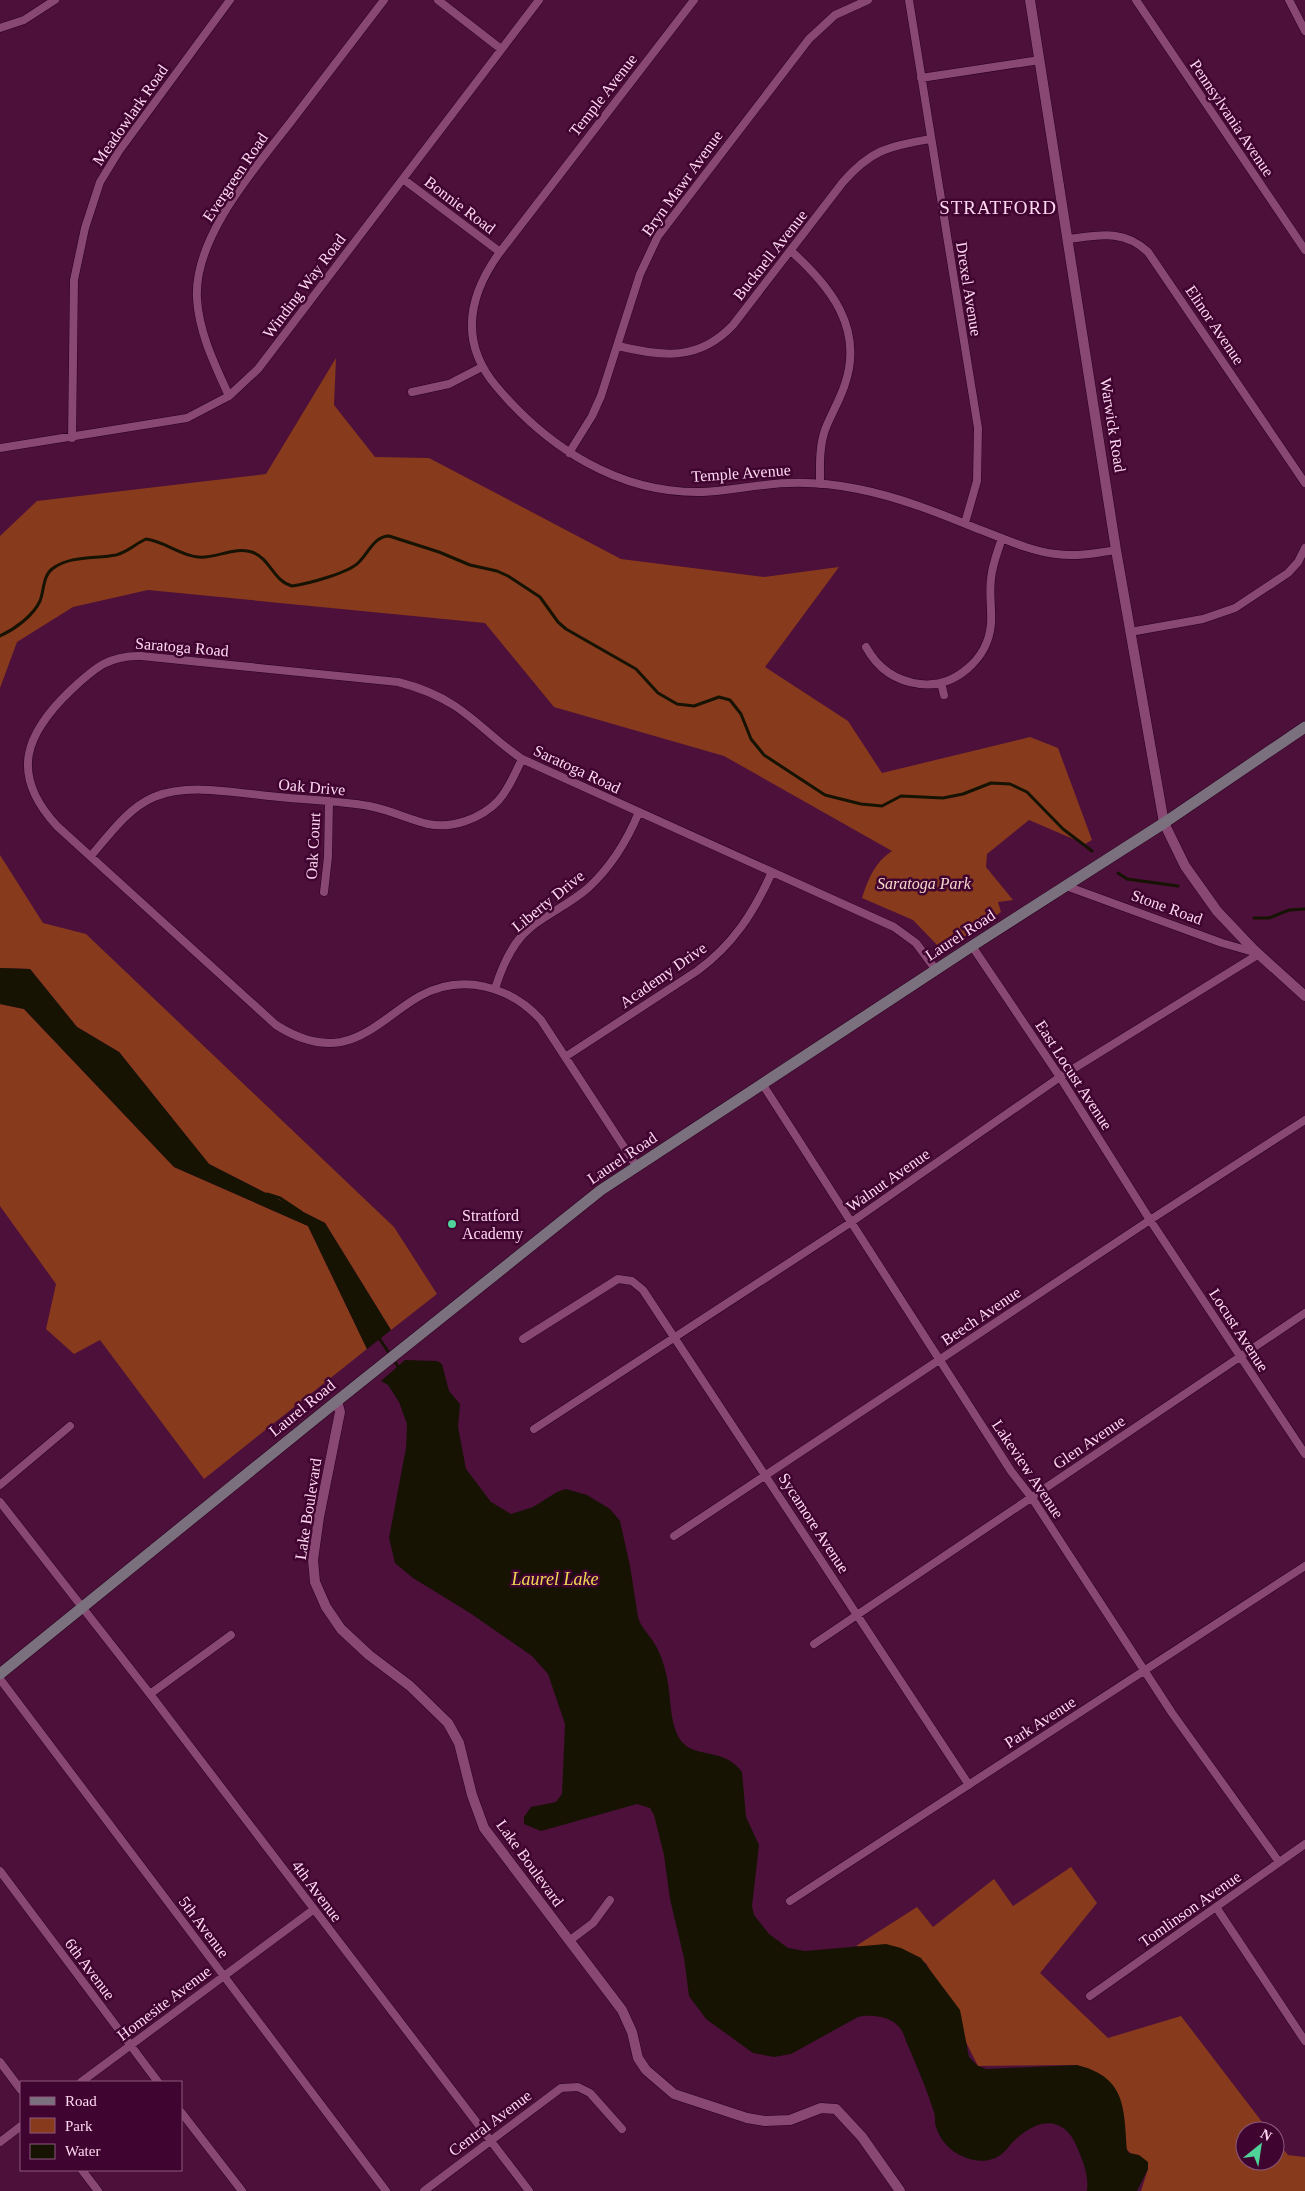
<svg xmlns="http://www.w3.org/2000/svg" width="1305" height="2191" viewBox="0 0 1305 2191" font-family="'Times New Roman',serif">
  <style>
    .green { fill: #873a1c }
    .water { fill: #161303 }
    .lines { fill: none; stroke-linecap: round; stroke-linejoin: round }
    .stream { stroke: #161303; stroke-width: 3 }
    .minor-casing { stroke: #2b011f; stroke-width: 9 }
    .tertiary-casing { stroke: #2b011f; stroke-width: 11 }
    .secondary-casing { stroke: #2b011f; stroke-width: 12 }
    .minor { stroke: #884873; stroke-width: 8 }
    .tertiary { stroke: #884873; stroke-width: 10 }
    .secondary { stroke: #7b707e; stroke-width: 11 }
    .poi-dot { fill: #4fd399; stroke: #400431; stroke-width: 2 }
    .labels { text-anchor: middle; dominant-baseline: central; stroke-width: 5; stroke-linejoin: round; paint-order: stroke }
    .street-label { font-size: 16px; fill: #fed8f0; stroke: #400431 }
    .park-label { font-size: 16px; font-style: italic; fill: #f7d8cc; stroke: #400431 }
    .poi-label { font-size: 16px; fill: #fed8f0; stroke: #400431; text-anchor: start }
    .water-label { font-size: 18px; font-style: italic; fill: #efdb53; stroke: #400431 }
    .quarter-label { font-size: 19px; letter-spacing: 1px; fill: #fed8f0; stroke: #400431 }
  </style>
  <rect width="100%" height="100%" fill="#4c103b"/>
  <!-- green -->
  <path class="green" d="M 336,358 L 334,405 L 375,457 L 429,458 L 621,559 L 764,577 L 839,567 L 765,667 L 848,721 L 882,773 L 1030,737 L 1058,748 L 1092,840 L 1085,844 L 1029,820 L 987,854 L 986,867 L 1013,900 L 998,902 L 1001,912 L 952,946 L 940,948 L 913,920 L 862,898 C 868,879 875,862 892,851 L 724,756 L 554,707 L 485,623 L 148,590 L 73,607 L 17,642 L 0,688 L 0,536 L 37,501 L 266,474 Z
    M 0,855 L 43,923 L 86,934 L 394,1227 L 437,1294 L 391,1330 L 325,1223 L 209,1164 L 119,1052 L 77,1027 L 30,969 L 0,968 Z
    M 0,1004 L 24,1009 L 174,1167 L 308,1226 L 367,1349 L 204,1479 L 100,1340 L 74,1354 L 46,1329 L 56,1284 L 0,1206 Z
    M 1071,1867 L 1097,1903 L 1040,1973 L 1108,2038 L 1181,2016 L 1269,2131 L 1245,2131 L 1245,2161 L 1275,2161 L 1275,2139 L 1288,2155 L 1305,2157 L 1305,2191 L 1141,2191 L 1148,2169 L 1127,2150 L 1077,2065 L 978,2066 L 926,1963 L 856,1946 L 917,1907 L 933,1927 L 994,1879 L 1013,1906 Z"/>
  <!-- water -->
  <path class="water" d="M 0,968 L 30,969 L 77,1027 L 119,1052 L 209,1164 L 325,1223 L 391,1330 L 367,1349 L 308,1226 L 174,1167 L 24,1009 L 0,1004 Z
    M 405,1360 L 437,1361 L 442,1364 L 449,1391 L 460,1404 L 458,1427 L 466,1469 L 491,1502 L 511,1514 L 533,1507 L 557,1492 L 566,1489 L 587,1495 L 610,1509 L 620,1521 L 630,1566 L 638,1617 C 641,1628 649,1634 654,1643 C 661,1653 666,1671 668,1683 C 671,1701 670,1727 682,1742 C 697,1759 724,1747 742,1772 L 746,1817 L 759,1845 L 752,1906 L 754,1915 L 769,1934 L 788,1948 L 805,1951 L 886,1944 L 901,1948 L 921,1958 L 960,2010 L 969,2057 L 978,2066 L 987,2069 L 1077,2065 C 1126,2077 1124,2108 1127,2150 L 1129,2153 L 1139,2155 L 1148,2162 L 1148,2169 L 1137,2191 L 1087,2191 C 1089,2175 1083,2162 1077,2147 C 1064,2115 1038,2118 1015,2140 C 1009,2145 1006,2152 999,2156 C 985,2165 966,2160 953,2151 C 945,2145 939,2136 936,2127 C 934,2122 936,2117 934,2112 C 927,2090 918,2069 909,2048 C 906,2042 904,2033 900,2028 C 891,2016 871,2014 858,2017 L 791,2054 L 774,2057 L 753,2053 L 706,2019 L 689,1996 L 684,1958 L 670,1899 L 664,1855 L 654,1815 L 650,1808 L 637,1804 L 541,1831 L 524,1824 L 524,1817 L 531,1807 L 556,1802 L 562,1794 L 565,1724 L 548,1674 L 532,1656 L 470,1613 L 413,1578 L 395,1563 L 389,1538 L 406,1448 L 407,1424 L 399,1402 L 388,1385 L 381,1381 Z"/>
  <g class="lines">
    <!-- stream -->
    <path class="stream" d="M 0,636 C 15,629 33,616 40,601 C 44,591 43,576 52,569 C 70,555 95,559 116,555 C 128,552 135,544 146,539 C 164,541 179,555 198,557 C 215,559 235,546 252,552 C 270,558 273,581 292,586 C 307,584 348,573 358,563 C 368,554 374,536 389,536 L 439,552 L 470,565 L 497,571 L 508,576 L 540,597 L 558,622 L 566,629 L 636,669 L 658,693 L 677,704 L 694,706 L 719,697 L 730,700 L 741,714 L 751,739 L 764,755 L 825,795 L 861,804 L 882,806 L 901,796 L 943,798 L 963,794 L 991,783 L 1010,784 L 1027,792 L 1063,829 L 1092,851
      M 1118,873 L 1127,879 L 1178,886
      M 1254,918 L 1269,918 L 1289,910 L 1305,909
      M 267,1194 L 280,1198 L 301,1212
      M 379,1338 L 399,1368"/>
    <defs>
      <path id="minor" d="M 438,0 L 501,49
        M 694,0 L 500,252 C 468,296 459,342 496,386 C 548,448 619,494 703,492 C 724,491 744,487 764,485 C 795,481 828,483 858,489 C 899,497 939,513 978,529 C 1003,538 1029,551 1056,554 C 1076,557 1097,553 1116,550
        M 909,0 L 978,428 L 977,481 L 965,523
        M 1136,0 L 1305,250
        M 1289,0 L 1305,31
        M 0,28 L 24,20 L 55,0
        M 921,78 L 1040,60
        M 403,179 L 500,252
        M 1069,239 C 1099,235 1124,229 1148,252 L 1305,483
        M 791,251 C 830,286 864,328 845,384 C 840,400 831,414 825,430 C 819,447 820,466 820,484
        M 618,346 C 663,357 699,361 733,325 L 843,182 C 872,149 888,147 930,139
        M 412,392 L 449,384 L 482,367
        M 229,396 C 215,365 199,333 197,299 C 193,235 260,163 296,115 C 325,77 355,38 384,0
        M 72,438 L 74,280 L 85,228 L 100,182 L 119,151 L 230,0
        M 0,448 L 187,418 L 229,396 L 258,369 L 539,0
        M 569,453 L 592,416 L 601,396 L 640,274 L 658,236 L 809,39 L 835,15 L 868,0
        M 1130,632 L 1203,619 L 1235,608 L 1288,573 L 1298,562 L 1305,548
        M 866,647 C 878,669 895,681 920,684 C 955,688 988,659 991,624 C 992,609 989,594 991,579 C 992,565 998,551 1002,538
        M 941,683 L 944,695
        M 91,856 C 109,835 128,808 154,797 C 190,782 241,794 279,797 C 309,800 340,801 369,806 C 390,810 408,819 428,824 C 451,829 481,819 498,801 C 509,789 515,773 522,759
        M 1066,886 L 1222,943 L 1257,953
        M 324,892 L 328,857 L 329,802
        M 972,946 L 1060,1077 L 1150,1220 L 1305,1454
        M 495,989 C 502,966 512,942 531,927 C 549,913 571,903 588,888 C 611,867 627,841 639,812
        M 565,1057 L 697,971 C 733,945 754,912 772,872
        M 763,1085 L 1011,1471 L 1032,1498 L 1172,1713 L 1279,1862
        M 637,1167 L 541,1020 C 510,986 462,973 420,996 C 393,1011 371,1036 341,1042 C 318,1046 295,1037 276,1025 L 57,826 C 9,774 25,734 71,690 C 94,669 108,655 141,656 L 398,682 C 418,687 438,695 455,706 C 479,722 498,743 522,759 L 894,927 L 916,943 L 936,970
        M 523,1339 L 618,1279 L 632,1281 L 643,1290 L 969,1785
        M 534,1429 L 850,1223 L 1060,1077 L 1259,954
        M 0,1485 L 70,1426
        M 0,1502 L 150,1694 L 529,2191
        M 674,1536 L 1150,1220 L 1305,1120
        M 814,1644 L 1305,1313
        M 0,1679 L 386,2191
        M 150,1694 L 231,1635
        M 0,1871 L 158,2082
        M 790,1901 L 1305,1566
        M 1216,1907 L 1305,2041
        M 569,1941 L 593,1923 L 610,1900
        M 1090,1996 L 1305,1844
        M 0,2062 L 21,2090
        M 81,2082 L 313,1910
        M 181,2112 L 242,2191
        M 0,2142 L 21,2126
        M 82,2170 L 98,2191
        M 424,2191 L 561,2088 L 578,2087 L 590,2093 L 622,2129"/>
      <path id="tertiary" d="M 1030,0 L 1116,550 L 1164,823 L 1185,866 L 1217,911 L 1253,949 L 1305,996
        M 337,1401 L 340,1412 L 319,1517 L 313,1560 L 315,1582 L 326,1607 L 341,1629 L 369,1655 L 410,1686 L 448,1723 L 459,1743 L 472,1795 L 484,1828 L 622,2010 L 632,2032 L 638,2058 L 646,2070 L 674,2094 L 747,2118 L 765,2121 L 790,2120 L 821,2108 L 836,2109 L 862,2137 L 900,2191"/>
      <path id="secondary" d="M 0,1674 L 337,1401 L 601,1190 L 972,946 L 1164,823 L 1305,727"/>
    </defs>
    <!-- minor casing -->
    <use href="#minor" class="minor-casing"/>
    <!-- tertiary casing -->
    <use href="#tertiary" class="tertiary-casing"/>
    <!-- secondary casing -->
    <use href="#secondary" class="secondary-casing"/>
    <!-- minor -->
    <use href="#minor" class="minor"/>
    <!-- tertiary -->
    <use href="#tertiary" class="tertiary"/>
    <!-- secondary -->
    <use href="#secondary" class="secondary"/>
  </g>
  <!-- markers -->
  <circle class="poi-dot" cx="452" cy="1224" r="5"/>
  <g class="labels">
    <!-- street labels -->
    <g class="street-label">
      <text transform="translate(603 95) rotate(-52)">Temple Avenue</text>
      <text transform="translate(130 115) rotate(-55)">Meadowlark Road</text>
      <text transform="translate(1232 118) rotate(56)">Pennsylvania Avenue</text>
      <text transform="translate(235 177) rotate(-56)">Evergreen Road</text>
      <text transform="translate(682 183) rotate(-54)">Bryn Mawr Avenue</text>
      <text transform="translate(460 205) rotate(37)">Bonnie Road</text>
      <text transform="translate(770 255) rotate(-52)">Bucknell Avenue</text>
      <text transform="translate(304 286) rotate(-53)">Winding Way Road</text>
      <text transform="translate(969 289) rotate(81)">Drexel Avenue</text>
      <text transform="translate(1215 325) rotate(56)">Elinor Avenue</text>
      <text transform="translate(1113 425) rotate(81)">Warwick Road</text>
      <text transform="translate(741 473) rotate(-4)">Temple Avenue</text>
      <text transform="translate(182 647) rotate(5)">Saratoga Road</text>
      <text transform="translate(577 769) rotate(25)">Saratoga Road</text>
      <text transform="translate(312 787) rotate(5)">Oak Drive</text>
      <text transform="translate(313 846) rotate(-87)">Oak Court</text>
      <text transform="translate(548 901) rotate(-39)">Liberty Drive</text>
      <text transform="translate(1167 907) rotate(20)">Stone Road</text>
      <text transform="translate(960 935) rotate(-33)">Laurel Road</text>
      <text transform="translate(663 975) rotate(-35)">Academy Drive</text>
      <text transform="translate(1074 1075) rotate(57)">East Locust Avenue</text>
      <text transform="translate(622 1158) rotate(-34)">Laurel Road</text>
      <text transform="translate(888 1180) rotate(-35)">Walnut Avenue</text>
      <text transform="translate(981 1316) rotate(-34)">Beech Avenue</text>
      <text transform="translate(1239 1330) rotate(57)">Locust Avenue</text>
      <text transform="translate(302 1408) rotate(-39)">Laurel Road</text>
      <text transform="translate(1089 1442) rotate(-34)">Glen Avenue</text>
      <text transform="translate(1028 1469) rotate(56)">Lakeview Avenue</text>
      <text transform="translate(308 1509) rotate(-81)">Lake Boulevard</text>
      <text transform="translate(814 1523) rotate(57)">Sycamore Avenue</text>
      <text transform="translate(1040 1722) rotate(-33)">Park Avenue</text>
      <text transform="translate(530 1863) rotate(54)">Lake Boulevard</text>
      <text transform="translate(317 1891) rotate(53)">4th Avenue</text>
      <text transform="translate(1190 1909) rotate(-35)">Tomlinson Avenue</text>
      <text transform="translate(204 1927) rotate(53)">5th Avenue</text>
      <text transform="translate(90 1969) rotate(53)">6th Avenue</text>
      <text transform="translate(164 2003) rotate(-37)">Homesite Avenue</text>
      <text transform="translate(490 2123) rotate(-37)">Central Avenue</text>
    </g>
    <!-- park labels -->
    <g class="park-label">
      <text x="924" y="883">Saratoga Park</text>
    </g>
    <!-- poi labels -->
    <g class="poi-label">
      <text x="462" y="1215">Stratford<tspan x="462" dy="18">Academy</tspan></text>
    </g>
    <!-- water labels -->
    <g class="water-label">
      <text x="555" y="1579">Laurel Lake</text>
    </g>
    <!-- quarter labels -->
    <g class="quarter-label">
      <text x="998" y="207">STRATFORD</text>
    </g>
  </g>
  <!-- legend -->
  <rect x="20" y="2081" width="162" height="90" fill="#400431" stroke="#8c597d"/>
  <rect x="30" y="2097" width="25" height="8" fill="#7b707e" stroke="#8c597d"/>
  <text x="65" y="2106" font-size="15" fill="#fed8f0">Road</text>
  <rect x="30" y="2118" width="25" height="15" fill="#873a1c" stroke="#8c597d"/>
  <text x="65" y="2131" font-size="15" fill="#fed8f0">Park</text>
  <rect x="30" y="2144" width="25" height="15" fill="#161303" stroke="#8c597d"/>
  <text x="65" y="2156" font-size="15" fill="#fed8f0">Water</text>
  <!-- north arrow -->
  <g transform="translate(1260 2146) rotate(30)"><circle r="24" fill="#400431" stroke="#8c597d"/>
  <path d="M0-4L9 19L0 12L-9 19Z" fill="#4fd399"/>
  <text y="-8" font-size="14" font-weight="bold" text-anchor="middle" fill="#fed8f0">N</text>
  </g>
</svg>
